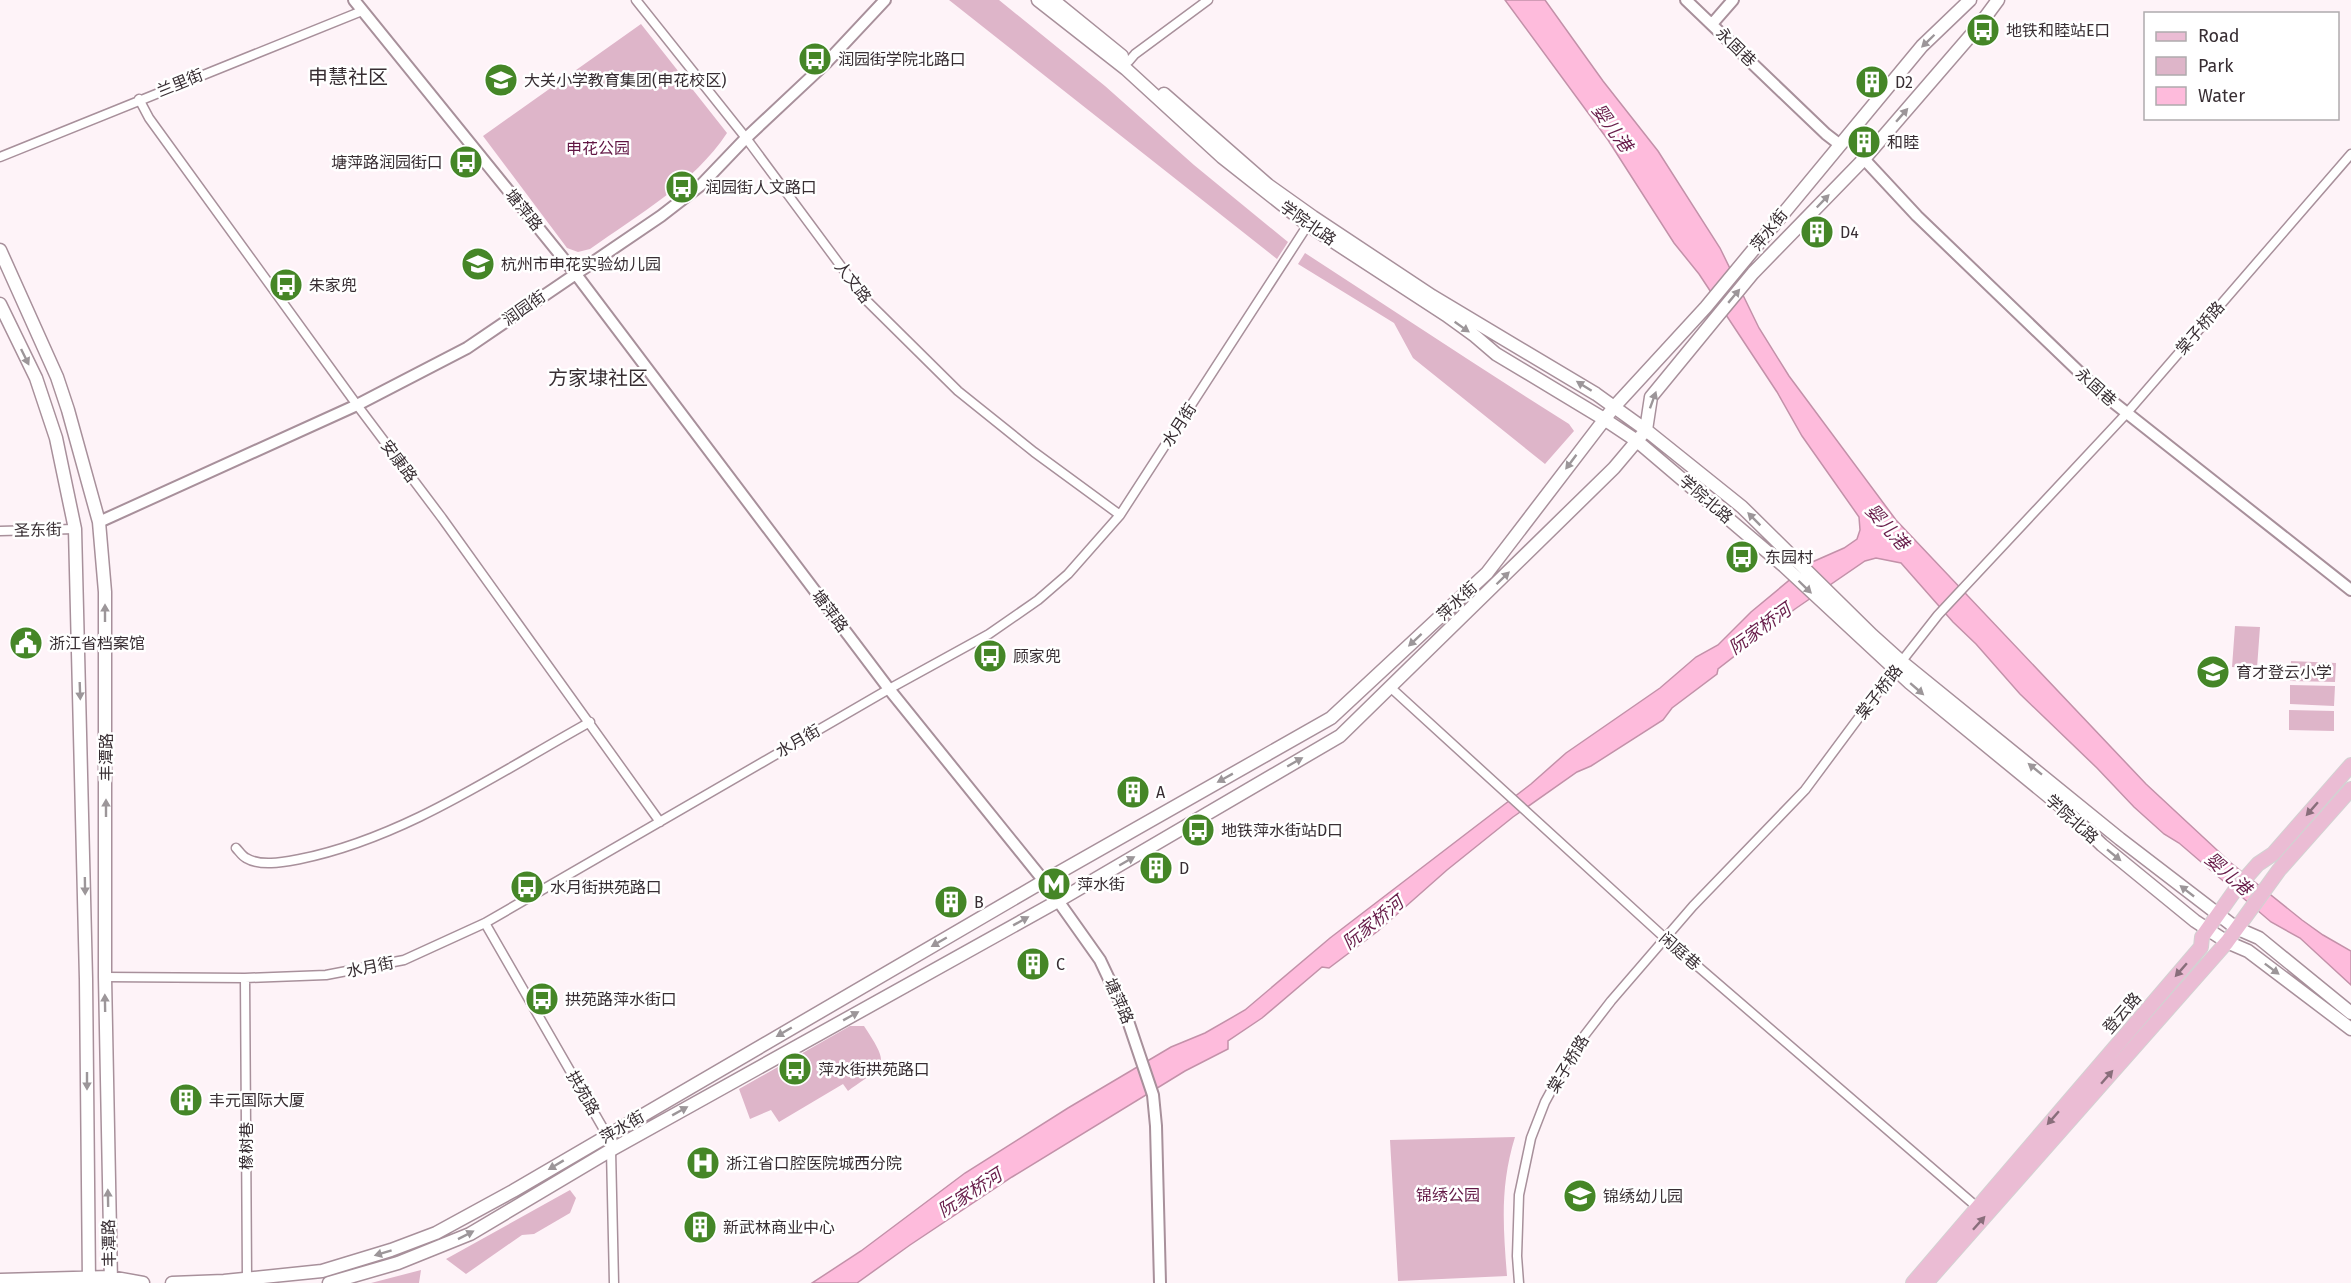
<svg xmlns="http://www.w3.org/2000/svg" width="2351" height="1283" viewBox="0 0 2351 1283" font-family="'Fira Sans','Noto Sans SC',sans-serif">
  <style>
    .green { fill: #deb5c9 }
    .water { fill: #febbdc; stroke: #c391a9; stroke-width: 1.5 }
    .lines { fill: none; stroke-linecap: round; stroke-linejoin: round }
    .minor-casing { stroke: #a8909b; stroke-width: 11 }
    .tertiary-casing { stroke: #a8909b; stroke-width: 14 }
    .secondary-casing { stroke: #a8909b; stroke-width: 15 }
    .primary-casing { stroke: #d3d1d2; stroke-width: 16 }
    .minor { stroke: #fff; stroke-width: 8 }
    .tertiary { stroke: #fff; stroke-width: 10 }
    .secondary { stroke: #fff; stroke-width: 12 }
    .primary { stroke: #ebbcd4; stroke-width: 14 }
    .oneway { fill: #9c9699 }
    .oneway2 { fill: #896e7b }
    .labels { text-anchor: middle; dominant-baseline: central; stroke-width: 5; stroke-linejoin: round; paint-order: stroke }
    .poi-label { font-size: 16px; fill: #382e33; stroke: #fff; text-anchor: start }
    .street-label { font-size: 16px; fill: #382e33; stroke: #fff }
    .park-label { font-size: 16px; fill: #611744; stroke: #fff }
    .water-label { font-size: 18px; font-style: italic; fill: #681d4a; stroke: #fff }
    .quarter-label { font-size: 20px; fill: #382e33; stroke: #fff }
  </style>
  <rect width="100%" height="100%" fill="#fef3f8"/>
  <!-- green -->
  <path class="green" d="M 949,0 L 999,0 L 1105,86 L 1194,165 L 1288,242 L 1277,259 Z
    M 641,24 L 727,133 C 694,183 638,215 590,249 L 578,252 L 567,248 L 483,136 Z
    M 1305,253 C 1393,310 1480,368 1569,424 L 1574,431 L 1545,464 L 1413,358 L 1394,323 L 1298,264 Z
    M 2235,626 L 2260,627 L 2257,668 L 2232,667 Z
    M 2291,661 L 2336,663 L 2335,682 L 2290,681 Z
    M 2290,685 L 2335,686 L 2334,706 L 2290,704 Z
    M 2289,710 L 2334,711 L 2334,731 L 2289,730 Z
    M 850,1026 L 864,1026 C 891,1067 886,1064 848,1091 L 843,1084 L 779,1122 L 771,1110 L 750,1119 L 739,1089 Z
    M 1515,1137 C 1500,1186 1503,1225 1507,1276 L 1398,1281 L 1390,1140 Z
    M 570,1190 L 576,1198 L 570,1213 L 534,1234 L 522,1235 L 466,1274 L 446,1259 Z
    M 421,1270 L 419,1283 L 371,1283 Z"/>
  <!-- water -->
  <path class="water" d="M 1505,0 L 1545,0 L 1603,81 L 1658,151 L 1720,248 L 1759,328 L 1789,376 L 1896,520 L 2146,784 L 2231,863 L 2302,920 L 2323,935 L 2351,951 L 2351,985 L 2300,938 L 2271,922 L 2179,843 L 2164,834 L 2134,807 L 2097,768 L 2020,694 L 1976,644 L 1953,622 L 1901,563 L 1876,558 L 1865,561 L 1795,609 L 1718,669 L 1717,674 L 1672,708 L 1663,720 L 1591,766 L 1577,772 L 1513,817 L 1447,870 L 1378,931 L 1329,968 L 1322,967 L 1262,1018 L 1228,1041 L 1228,1049 L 1185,1071 L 1012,1177 L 910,1245 L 857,1283 L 812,1283 L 861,1251 L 965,1173 L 1068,1108 L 1171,1047 L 1205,1033 L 1245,1010 L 1330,938 L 1531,784 L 1566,753 L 1660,688 L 1696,657 L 1718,645 L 1751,612 L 1810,563 L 1844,548 L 1857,539 L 1860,530 L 1859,517 L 1802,436 L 1777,392 L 1699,274 L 1674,243 L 1608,140 Z"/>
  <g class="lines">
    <defs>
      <path id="minor" d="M 636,0 L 746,138 L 866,300 L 958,391 L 1034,452 L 1120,515
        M 1129,61 L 1135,54 L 1208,0
        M 139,99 L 149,118 L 357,405 L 442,518 L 660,822
        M 0,157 L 362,11
        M 0,531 L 75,529
        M 1390,687 L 1666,939 L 1977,1207
        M 236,848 C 239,851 242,856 246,858 C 261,867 284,862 300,859 C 404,838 498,773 590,722
        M 485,923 L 607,1135 L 611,1150 L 614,1283
        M 105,977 L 245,978 L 326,975 L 404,960 L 485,923 L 889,689 L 989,634 L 1038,600 L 1068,574 L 1120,515 L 1309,223
        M 245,978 L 247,1279
        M 1519,1283 L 1517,1256 L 1519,1195 L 1531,1138 L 1545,1102 L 1574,1049 L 1611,1001 L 1693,906 L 1805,790 L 1883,685 L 1938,615 L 2126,414 L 2351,154"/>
      <path id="tertiary" d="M 354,0 L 575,273 L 889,689 L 1044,881 L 1100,960 L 1126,1015 L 1153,1095 L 1156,1126 L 1160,1283
        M 1686,0 L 1826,134 L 1839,144
        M 1712,24 L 1733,0
        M 1864,159 L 1917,216 L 2099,391 L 2351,590
        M 99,522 L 357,405 L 467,348 L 661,216 L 701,185 L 746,138 L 826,63 L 885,0"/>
      <path id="secondary" d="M 1038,0 L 1126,69 L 1222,157 L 1308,225 L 1446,315 L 1475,336 L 1496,354 L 1604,419 L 1637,441 L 1784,566 L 1910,683 L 2070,814 L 2102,845 L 2195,921 L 2227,942 L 2248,951 L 2351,1029
        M 1053,0 L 1122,56
        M 1164,94 L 1268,185 L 1313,217 L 1432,296 L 1596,394 L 1646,430 L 1742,507 L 1872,635 L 1902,662 L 2120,839 L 2236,928 L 2259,938 L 2351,1013
        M 0,250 L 57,377 L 68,410 L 99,522 L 105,592 L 105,977 L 111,1283
        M 0,304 L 36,378 L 56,438 L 75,529 L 86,979 L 89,1283
        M 0,1280 L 110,1277 L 143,1283
        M 172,1283 L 224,1281 L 322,1271 L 391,1250 L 436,1233 L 513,1191 L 1044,881 L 1331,718 L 1487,573 L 1614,407 L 1706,307 L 1922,46 L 1970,0
        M 329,1283 L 398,1263 L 470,1234 L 611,1150 L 1058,901 L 1340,736 L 1614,468 L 1646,430 L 1651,397 L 1715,319 L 1753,273 L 1864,159 L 1978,27 L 1998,0"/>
      <path id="primary" d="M 1913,1283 L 2201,947 L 2202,937 L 2236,889 L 2258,864 L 2273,854 L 2351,765
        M 1926,1283 L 2227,942 L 2279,870 L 2351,789"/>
    </defs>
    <!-- minor casing -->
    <use href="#minor" class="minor-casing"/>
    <!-- tertiary casing -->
    <use href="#tertiary" class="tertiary-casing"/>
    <!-- secondary casing -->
    <use href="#secondary" class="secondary-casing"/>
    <!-- primary casing -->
    <use href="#primary" class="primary-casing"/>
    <!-- minor -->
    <use href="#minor" class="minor"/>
    <!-- tertiary -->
    <use href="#tertiary" class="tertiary"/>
    <!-- secondary -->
    <use href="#secondary" class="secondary"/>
    <!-- primary -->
    <use href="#primary" class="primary"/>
  </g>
  <!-- one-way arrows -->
  <defs><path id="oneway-solid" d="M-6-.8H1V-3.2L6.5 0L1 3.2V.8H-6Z" transform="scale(1.5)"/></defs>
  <g class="oneway">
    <use href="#oneway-solid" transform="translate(1928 41) rotate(136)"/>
    <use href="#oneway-solid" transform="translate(1902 115) rotate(-49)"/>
    <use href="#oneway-solid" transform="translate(1823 201) rotate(-46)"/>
    <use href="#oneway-solid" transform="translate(1734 296) rotate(-50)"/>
    <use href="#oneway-solid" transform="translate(1462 327) rotate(35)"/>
    <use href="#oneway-solid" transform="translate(25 357) rotate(64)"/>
    <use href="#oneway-solid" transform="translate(1584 386) rotate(-148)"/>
    <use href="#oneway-solid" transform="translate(1653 400) rotate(-70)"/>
    <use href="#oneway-solid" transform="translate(1571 462) rotate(127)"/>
    <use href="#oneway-solid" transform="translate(1754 519) rotate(-135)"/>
    <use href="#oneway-solid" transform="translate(1503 578) rotate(-44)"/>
    <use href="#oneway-solid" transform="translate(1805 587) rotate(44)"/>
    <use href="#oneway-solid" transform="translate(105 613) rotate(-90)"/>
    <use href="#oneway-solid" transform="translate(1415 640) rotate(137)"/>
    <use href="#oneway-solid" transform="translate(1917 689) rotate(41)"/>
    <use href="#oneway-solid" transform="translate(80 691) rotate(88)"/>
    <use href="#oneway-solid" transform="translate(1295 762) rotate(-30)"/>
    <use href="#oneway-solid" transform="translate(2035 769) rotate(-141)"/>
    <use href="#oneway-solid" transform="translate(1225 778) rotate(151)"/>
    <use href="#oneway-solid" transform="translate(106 808) rotate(-90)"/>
    <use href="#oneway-solid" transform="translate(2114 855) rotate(39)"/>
    <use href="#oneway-solid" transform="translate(1127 861) rotate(-30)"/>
    <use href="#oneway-solid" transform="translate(85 886) rotate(89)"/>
    <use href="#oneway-solid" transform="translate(2187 891) rotate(-142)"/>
    <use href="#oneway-solid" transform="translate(1021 921) rotate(-29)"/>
    <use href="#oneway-solid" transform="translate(939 942) rotate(150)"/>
    <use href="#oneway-solid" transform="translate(2272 969) rotate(37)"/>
    <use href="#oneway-solid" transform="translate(105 1003) rotate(-91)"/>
    <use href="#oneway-solid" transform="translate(851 1016) rotate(-29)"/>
    <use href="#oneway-solid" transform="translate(784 1032) rotate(150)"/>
    <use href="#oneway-solid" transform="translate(87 1081) rotate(90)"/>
    <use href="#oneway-solid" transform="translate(680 1111) rotate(-29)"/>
    <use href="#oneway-solid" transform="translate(556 1165) rotate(149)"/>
    <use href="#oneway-solid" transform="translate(108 1198) rotate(-91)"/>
    <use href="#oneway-solid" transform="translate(466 1235) rotate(-27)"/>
    <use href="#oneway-solid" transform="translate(383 1253) rotate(163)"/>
  </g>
  <g class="oneway2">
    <use href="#oneway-solid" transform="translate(2312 809) rotate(131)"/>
    <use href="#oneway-solid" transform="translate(2181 970) rotate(131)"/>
    <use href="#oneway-solid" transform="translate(2107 1077) rotate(-49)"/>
    <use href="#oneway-solid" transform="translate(2053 1118) rotate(131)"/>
    <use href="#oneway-solid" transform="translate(1979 1223) rotate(-48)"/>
  </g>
  <!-- icons -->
  <defs>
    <symbol id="bus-disc" viewBox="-11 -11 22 22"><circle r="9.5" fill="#458627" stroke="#fff"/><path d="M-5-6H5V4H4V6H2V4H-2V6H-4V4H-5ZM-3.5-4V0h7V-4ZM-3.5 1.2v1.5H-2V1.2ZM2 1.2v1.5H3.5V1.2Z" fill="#fff"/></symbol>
    <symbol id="school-disc" viewBox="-11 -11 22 22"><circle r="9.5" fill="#458627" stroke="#fff"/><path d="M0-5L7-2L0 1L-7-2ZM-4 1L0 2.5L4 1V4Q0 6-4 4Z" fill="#fff"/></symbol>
    <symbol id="building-disc" viewBox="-11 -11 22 22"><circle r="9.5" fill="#458627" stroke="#fff"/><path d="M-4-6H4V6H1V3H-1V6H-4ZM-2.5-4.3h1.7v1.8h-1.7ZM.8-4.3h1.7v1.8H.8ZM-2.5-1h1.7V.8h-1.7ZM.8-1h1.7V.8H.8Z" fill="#fff"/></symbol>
    <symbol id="civic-disc" viewBox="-11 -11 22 22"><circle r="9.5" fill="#458627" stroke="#fff"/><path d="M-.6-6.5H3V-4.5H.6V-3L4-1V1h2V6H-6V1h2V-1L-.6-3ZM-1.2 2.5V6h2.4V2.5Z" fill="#fff"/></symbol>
    <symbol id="metro-disc" viewBox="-11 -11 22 22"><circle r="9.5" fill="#458627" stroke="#fff"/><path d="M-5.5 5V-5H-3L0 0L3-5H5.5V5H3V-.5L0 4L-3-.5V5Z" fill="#fff"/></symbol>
    <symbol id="hospital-disc" viewBox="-11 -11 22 22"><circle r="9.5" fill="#458627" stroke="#fff"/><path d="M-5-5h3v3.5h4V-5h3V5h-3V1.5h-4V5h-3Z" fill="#fff"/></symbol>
  </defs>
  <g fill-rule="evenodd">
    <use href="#bus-disc" x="1964" y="11" width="38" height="38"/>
    <use href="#bus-disc" x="796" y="40" width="38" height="38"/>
    <use href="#school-disc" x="482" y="61" width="38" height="38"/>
    <use href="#building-disc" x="1853" y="63" width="38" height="38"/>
    <use href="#building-disc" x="1845" y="123" width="38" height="38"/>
    <use href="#bus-disc" x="447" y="143" width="38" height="38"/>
    <use href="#bus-disc" x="663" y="168" width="38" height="38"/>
    <use href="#building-disc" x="1798" y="213" width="38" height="38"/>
    <use href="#school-disc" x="459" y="245" width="38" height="38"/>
    <use href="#bus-disc" x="267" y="266" width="38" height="38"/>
    <use href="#bus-disc" x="1723" y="538" width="38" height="38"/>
    <use href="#civic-disc" x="7" y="624" width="38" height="38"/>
    <use href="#bus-disc" x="971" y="637" width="38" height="38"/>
    <use href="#school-disc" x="2194" y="653" width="38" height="38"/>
    <use href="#building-disc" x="1114" y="773" width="38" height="38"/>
    <use href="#bus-disc" x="1179" y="811" width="38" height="38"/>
    <use href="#building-disc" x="1137" y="849" width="38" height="38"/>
    <use href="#metro-disc" x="1035" y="865" width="38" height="38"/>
    <use href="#bus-disc" x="508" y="868" width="38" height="38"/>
    <use href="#building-disc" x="932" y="883" width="38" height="38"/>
    <use href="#building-disc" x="1014" y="945" width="38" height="38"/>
    <use href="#bus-disc" x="523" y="980" width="38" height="38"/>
    <use href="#bus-disc" x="776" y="1050" width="38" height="38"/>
    <use href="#building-disc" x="167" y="1081" width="38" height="38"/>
    <use href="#hospital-disc" x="684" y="1144" width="38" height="38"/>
    <use href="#school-disc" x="1561" y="1177" width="38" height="38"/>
    <use href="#building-disc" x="681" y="1208" width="38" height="38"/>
  </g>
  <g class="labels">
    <!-- poi labels -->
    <g class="poi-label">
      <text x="2006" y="30">地铁和睦站E口</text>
      <text x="838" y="59">润园街学院北路口</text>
      <text x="524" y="80">大关小学教育集团(申花校区)</text>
      <text x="1895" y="82">D2</text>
      <text x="1887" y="142">和睦</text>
      <text x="443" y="162" text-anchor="end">塘萍路润园街口</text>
      <text x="705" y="187">润园街人文路口</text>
      <text x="1840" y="232">D4</text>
      <text x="501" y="264">杭州市申花实验幼儿园</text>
      <text x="309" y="285">朱家兜</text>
      <text x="1765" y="557">东园村</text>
      <text x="49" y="643">浙江省档案馆</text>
      <text x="1013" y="656">顾家兜</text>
      <text x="2236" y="672">育才登云小学</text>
      <text x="1156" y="792">A</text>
      <text x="1221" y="830">地铁萍水街站D口</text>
      <text x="1179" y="868">D</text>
      <text x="1077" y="884">萍水街</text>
      <text x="550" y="887">水月街拱苑路口</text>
      <text x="974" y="902">B</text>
      <text x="1056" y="964">C</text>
      <text x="565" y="999">拱苑路萍水街口</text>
      <text x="818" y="1069">萍水街拱苑路口</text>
      <text x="209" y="1100">丰元国际大厦</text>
      <text x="726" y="1163">浙江省口腔医院城西分院</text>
      <text x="1603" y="1196">锦绣幼儿园</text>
      <text x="723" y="1227">新武林商业中心</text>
    </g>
    <!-- street labels -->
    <g class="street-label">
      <text transform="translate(1736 47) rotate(44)">永固巷</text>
      <text transform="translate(180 83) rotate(-22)">兰里街</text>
      <text transform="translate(524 210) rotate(51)">塘萍路</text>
      <text transform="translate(1308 223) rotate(35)">学院北路</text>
      <text transform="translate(1769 230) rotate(-51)">萍水街</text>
      <text transform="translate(853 282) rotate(52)">人文路</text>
      <text transform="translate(524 308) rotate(-35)">润园街</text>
      <text transform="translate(2200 328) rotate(-49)">棠子桥路</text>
      <text transform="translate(2096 387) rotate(42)">永固巷</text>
      <text transform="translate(1179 425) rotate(-57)">水月街</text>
      <text transform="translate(399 461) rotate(53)">安康路</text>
      <text transform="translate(1706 499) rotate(41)">学院北路</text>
      <text transform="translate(38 530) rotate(-1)">圣东街</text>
      <text transform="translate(1457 601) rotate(-43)">萍水街</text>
      <text transform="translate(830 611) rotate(53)">塘萍路</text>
      <text transform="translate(1879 692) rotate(-52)">棠子桥路</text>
      <text transform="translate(798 741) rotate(-30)">水月街</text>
      <text transform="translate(106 757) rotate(-90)">丰潭路</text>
      <text transform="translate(2072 819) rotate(42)">学院北路</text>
      <text transform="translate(1680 951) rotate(41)">闲庭巷</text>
      <text transform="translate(370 967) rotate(-11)">水月街</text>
      <text transform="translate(1119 1001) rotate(66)">塘萍路</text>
      <text transform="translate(2122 1013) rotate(-49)">登云路</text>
      <text transform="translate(1568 1064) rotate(-59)">棠子桥路</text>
      <text transform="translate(583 1093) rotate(60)">拱苑路</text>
      <text transform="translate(622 1127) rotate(-30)">萍水街</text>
      <text transform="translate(246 1146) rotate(-90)">橡树巷</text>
      <text transform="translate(109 1243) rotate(-91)">丰潭路</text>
    </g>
    <!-- park labels -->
    <g class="park-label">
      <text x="598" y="148">申花公园</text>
      <text x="1448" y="1195">锦绣公园</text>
    </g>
    <!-- water labels -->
    <g class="water-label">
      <text transform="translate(1612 128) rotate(54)">婴儿港</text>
      <text transform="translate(1887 527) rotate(48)">婴儿港</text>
      <text transform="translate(1760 629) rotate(-36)">阮家桥河</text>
      <text transform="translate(2228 874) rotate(41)">婴儿港</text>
      <text transform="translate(1373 923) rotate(-39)">阮家桥河</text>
      <text transform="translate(970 1193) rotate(-33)">阮家桥河</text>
    </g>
    <!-- quarter labels -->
    <g class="quarter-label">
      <text x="348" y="77">申慧社区</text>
      <text x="598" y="378">方家埭社区</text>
    </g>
  </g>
  <!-- legend -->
  <rect x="2144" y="12" width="195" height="108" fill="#ffffff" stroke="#afabad" stroke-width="1.5"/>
  <rect x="2156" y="32" width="30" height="9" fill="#ebbcd4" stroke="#afabad" stroke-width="1.5"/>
  <text x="2198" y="42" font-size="18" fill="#382e33">Road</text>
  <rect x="2156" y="57" width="30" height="18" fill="#deb5c9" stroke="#afabad" stroke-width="1.5"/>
  <text x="2198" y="72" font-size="18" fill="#382e33">Park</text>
  <rect x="2156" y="87" width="30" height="18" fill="#febbdc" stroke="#afabad" stroke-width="1.5"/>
  <text x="2198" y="102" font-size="18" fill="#382e33">Water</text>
</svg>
